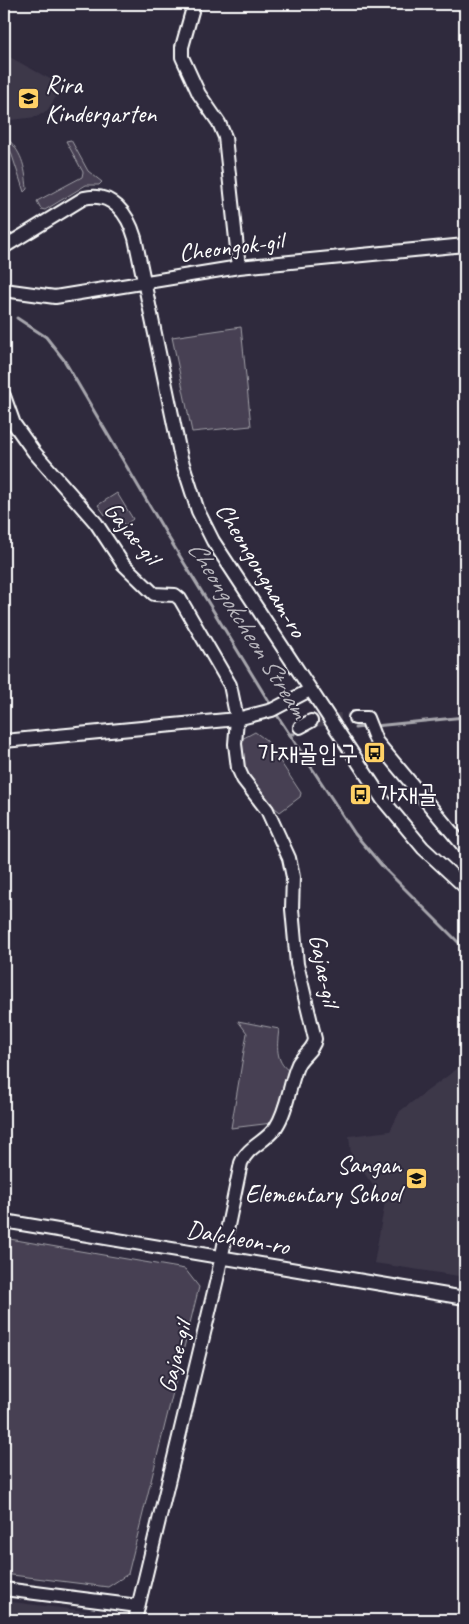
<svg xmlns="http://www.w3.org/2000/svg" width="469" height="1624" viewBox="0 0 469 1624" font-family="Caveat,'Poor Story',sans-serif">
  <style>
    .built { fill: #3c3749 }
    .green { fill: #464152; stroke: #a2a0a8 }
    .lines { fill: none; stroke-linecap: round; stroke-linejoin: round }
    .stream { stroke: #a7a6ad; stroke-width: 3 }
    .minor-tunnel { stroke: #443f50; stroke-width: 12; stroke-dasharray: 12 6; stroke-linecap: butt }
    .minor-casing { stroke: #fff; stroke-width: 16 }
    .minor { stroke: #2f2a3d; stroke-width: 12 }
    .labels { text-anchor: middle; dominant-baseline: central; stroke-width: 4; stroke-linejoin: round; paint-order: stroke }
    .poi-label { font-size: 25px; fill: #fff; stroke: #2f2a3d; text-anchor: start }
    .street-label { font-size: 25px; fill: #fff; stroke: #2f2a3d }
    .water-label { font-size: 26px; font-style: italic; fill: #b6b4bb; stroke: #2f2a3d }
  </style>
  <rect width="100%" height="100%" fill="#2f2a3d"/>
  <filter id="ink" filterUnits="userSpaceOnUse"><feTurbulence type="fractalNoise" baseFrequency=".02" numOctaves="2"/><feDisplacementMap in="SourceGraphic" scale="10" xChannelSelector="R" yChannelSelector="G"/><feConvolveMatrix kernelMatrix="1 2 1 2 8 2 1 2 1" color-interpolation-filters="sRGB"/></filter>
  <g filter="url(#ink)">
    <!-- built -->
    <path class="built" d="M 4,54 L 63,86 L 47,111 L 36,117 L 4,121 Z
      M 465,1063 L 465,1277 L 374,1263 L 385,1202 L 351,1155 L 349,1136 L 390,1131 L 400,1111 Z
      M 4,1601 L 101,1613 L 108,1620 L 4,1620 Z"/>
    <!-- green -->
    <path class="green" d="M 4,135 C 22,152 25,165 27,189 L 24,192 L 8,143 L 4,145 Z
      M 71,140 L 88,171 L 102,182 L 99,185 L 86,185 L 45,210 L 41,209 L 37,201 L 82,177 L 83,172 L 66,141 Z
      M 241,327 L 251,426 L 192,432 L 172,337 Z
      M 117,493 L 133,519 L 125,525 L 114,515 L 105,515 L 98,505 Z
      M 255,732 L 266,740 L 301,793 L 300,797 L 280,812 L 275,808 L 245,770 L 238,741 Z
      M 238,1021 L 279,1029 C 277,1045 275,1061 289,1071 L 272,1123 L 231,1128 L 247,1033 Z
      M 4,1238 L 185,1269 L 199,1287 L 128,1574 L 108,1587 L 4,1574 Z"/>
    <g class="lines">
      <!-- stream -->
      <path class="stream" d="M 17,318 L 46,337 L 64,360 L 167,535 L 272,707
        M 275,712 L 355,834 L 383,867 L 465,949
        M 375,726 L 465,717
        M 355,728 L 364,727
        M 289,734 L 294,734"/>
      <!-- minor-tunnel -->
      <path class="minor-tunnel" d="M 311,721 L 355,718"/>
      <defs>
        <path id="minor" d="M 194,4 L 182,47 L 182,57 L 199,94 L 219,123 L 225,137 L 239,267
          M 4,247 L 84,198 C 112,191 128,214 135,238 L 181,458 L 198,511 L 213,541 L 383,800 L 423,848 L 465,887
          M 4,290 L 55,297 L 239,267 L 465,245
          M 4,396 L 14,424 L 34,452 L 96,523 L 123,564 L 154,594 L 175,595 L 180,599 L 230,685 L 237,719 L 235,744 L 238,768 L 243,779 L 267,810 L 289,858 L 293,877 L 292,909 L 297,964 L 315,1039 C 314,1049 303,1055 298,1064 C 289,1084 288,1109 276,1127 C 266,1142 248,1146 241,1163 L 217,1279 L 135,1620
          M 355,718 L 367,718 L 376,741 L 465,848
          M 300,727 L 311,721
          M 4,741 L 237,719 L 272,710 L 310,690
          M 4,1221 L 465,1298
          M 4,1589 L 138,1606"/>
      </defs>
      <!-- minor casing -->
      <use href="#minor" class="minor-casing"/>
      <!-- minor -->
      <use href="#minor" class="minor"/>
    </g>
  </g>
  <!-- icons -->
  <defs>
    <symbol id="school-square" viewBox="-11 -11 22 22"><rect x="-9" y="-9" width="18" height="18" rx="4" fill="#ffd166" stroke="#2f2a3d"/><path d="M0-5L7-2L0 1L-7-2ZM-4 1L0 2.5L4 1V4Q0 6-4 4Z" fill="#111"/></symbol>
    <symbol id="bus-square" viewBox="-11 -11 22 22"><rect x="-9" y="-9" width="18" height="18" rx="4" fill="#ffd166" stroke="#2f2a3d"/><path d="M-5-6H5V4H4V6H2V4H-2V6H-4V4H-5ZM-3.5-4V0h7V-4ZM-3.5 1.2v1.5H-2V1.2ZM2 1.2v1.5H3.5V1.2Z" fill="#111"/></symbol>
  </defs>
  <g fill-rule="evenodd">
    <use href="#school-square" x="16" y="86" width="25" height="25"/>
    <use href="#bus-square" x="362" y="740" width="25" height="25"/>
    <use href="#bus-square" x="348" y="782" width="25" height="25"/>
    <use href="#school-square" x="404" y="1166" width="25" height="25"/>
  </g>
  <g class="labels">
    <!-- poi labels -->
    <g class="poi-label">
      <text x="45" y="85">Rira<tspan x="45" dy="29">Kindergarten</tspan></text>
      <text x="358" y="753" text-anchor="end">가재골입구</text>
      <text x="377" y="794">가재골</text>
      <text x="401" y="1165" text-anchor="end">Sangan<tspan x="401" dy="29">Elementary School</tspan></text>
    </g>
    <!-- street labels -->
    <g class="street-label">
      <text transform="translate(231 247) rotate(-7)">Cheongok-gil</text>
      <text transform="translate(132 533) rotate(51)">Gajae-gil</text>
      <text transform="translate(261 570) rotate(59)">Cheongongnam-ro</text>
      <text transform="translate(324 970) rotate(79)">Gajae-gil</text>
      <text transform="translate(238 1238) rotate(10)">Dalcheon-ro</text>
      <text transform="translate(175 1357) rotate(-76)">Gajae-gil</text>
    </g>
    <!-- water labels -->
    <g class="water-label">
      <text transform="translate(248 629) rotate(58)">Cheongokcheon Stream</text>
    </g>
  </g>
  <!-- margin -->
  <rect width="469" height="1624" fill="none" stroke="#2f2a3d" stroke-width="20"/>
  <rect x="10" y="10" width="449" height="1604" fill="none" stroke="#fff" stroke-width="2" filter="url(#ink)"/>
</svg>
